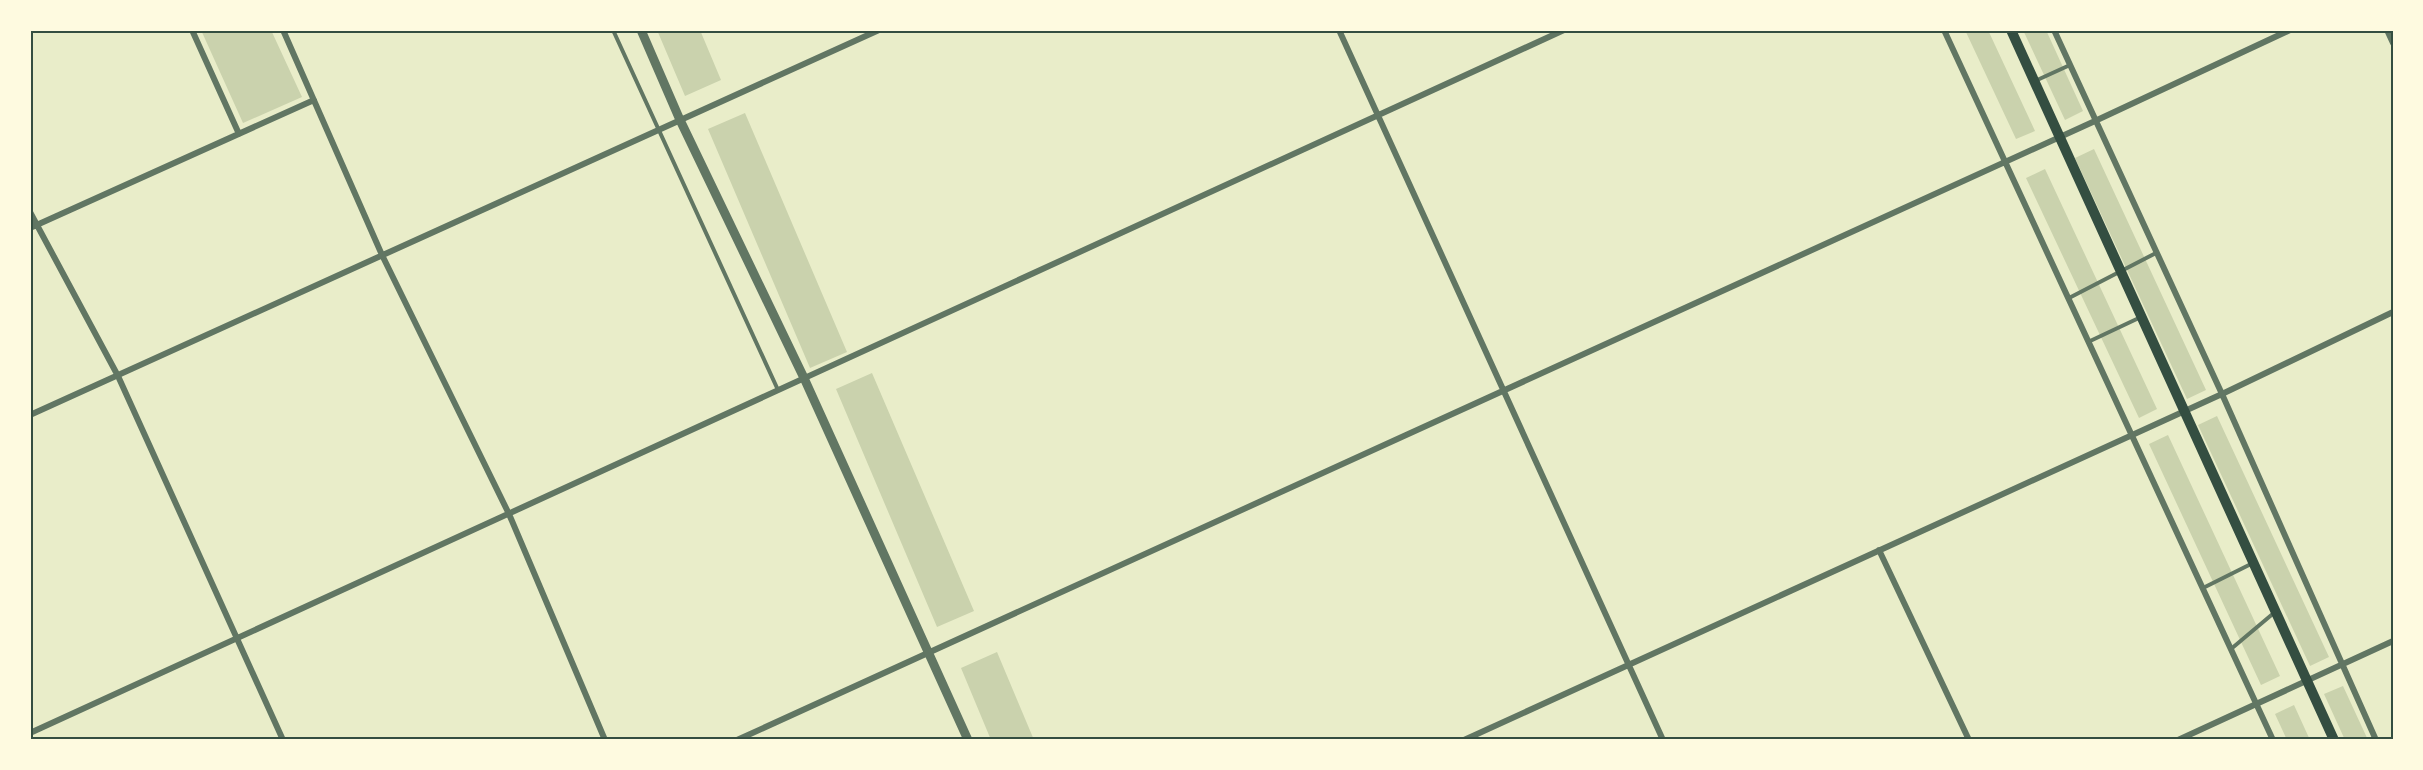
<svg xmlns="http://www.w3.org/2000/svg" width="2423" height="770" viewBox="0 0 2423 770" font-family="'Source Serif 4',serif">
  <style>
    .green { fill: #cad2ad }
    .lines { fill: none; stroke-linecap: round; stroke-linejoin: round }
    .service { stroke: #617663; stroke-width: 4 }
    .minor { stroke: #617663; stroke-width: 6 }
    .tertiary { stroke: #617663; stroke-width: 9 }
    .secondary { stroke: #344e41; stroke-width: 10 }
    .neatline { fill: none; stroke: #344e41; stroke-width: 2 }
  </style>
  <rect width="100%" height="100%" fill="#e9edc9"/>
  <!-- green -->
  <path class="green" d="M 201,30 L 271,30 L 302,97 L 243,123 Z
    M 657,30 L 700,30 L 721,80 L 685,96 Z
    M 1965,30 L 1988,30 L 2035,131 L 2016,139 Z
    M 2023,30 L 2046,30 L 2083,111 L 2065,120 Z
    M 745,113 L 847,352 L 810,368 L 708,129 Z
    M 2094,149 L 2206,390 L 2187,399 L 2075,158 Z
    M 2045,169 L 2157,409 L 2139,418 L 2026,178 Z
    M 872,373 L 974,611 L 937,627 L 836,389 Z
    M 2217,416 L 2329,657 L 2310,666 L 2198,425 Z
    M 2168,435 L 2280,676 L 2261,685 L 2149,444 Z
    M 997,652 L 1034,740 L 991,740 L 961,668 Z
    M 2343,686 L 2368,740 L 2345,740 L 2324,694 Z
    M 2294,705 L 2310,740 L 2287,740 L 2275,714 Z"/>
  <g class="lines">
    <!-- service -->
    <path class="service" d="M 613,30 L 778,390
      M 2035,81 L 2070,65
      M 2069,298 L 2156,253
      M 2088,342 L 2141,317
      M 2203,588 L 2253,563
      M 2231,649 L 2275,612"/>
    <!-- minor -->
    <path class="minor" d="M 192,30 L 239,134
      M 283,30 L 382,255 L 509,514 L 605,740
      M 1339,30 L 1663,740
      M 1944,30 L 2273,740
      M 2054,30 L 2222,394 L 2376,740
      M 2387,30 L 2393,43
      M 30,212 L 118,376 L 283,740
      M 30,228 L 314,100
      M 30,415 L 879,30
      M 1879,550 L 1969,740
      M 30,733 L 1564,30
      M 737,740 L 2095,121 L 2290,30
      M 1464,740 L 2222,394 L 2393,312
      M 2178,740 L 2393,641"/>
    <!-- tertiary -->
    <path class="tertiary" d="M 641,30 L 680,120 L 804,378 L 968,740"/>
    <!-- secondary -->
    <path class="secondary" d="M 2011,30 L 2334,740"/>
  </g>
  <!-- border -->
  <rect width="2423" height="770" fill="none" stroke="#fefae0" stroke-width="63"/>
  <rect x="32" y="32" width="2360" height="706" class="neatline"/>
</svg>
